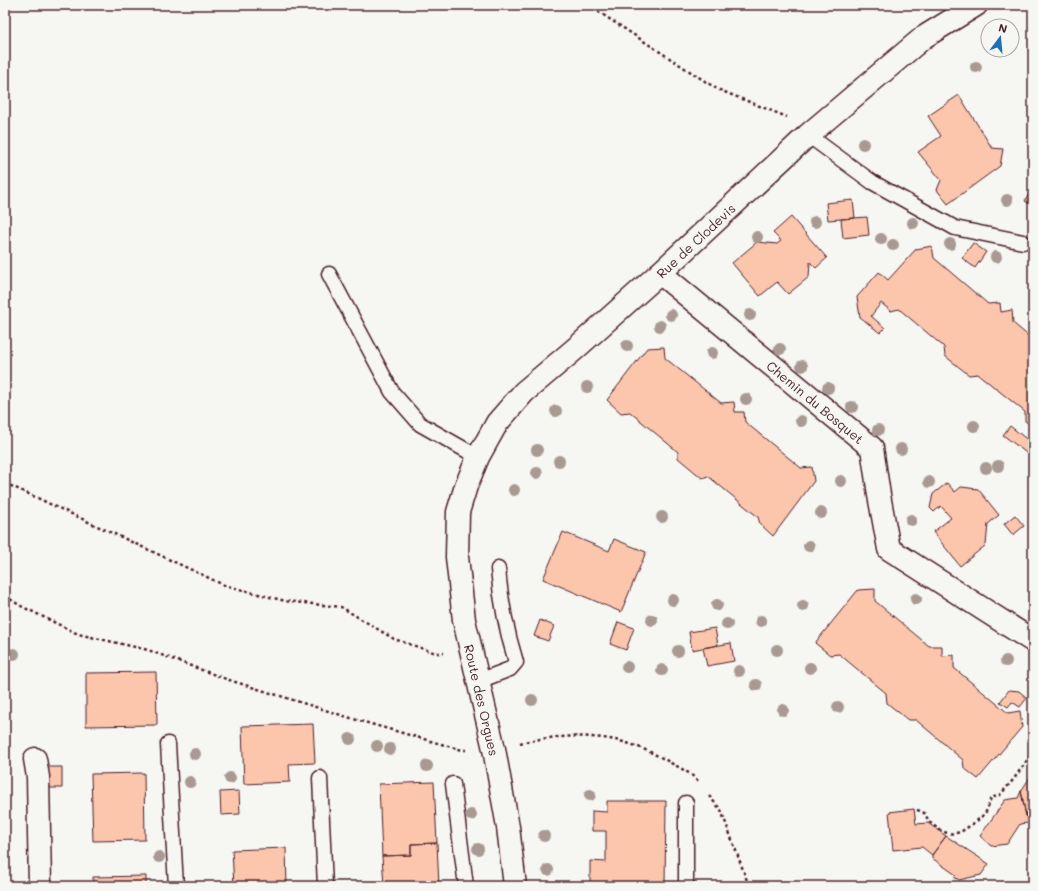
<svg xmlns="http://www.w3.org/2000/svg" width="1038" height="891" viewBox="0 0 1038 891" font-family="Mali,sans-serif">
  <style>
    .building { fill: #fcc6ad; stroke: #4a1f2b }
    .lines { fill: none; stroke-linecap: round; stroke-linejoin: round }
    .service-casing { stroke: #4a1f2b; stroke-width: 17 }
    .minor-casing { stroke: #4a1f2b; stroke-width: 25 }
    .path { stroke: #4a1f2b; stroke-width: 2.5; stroke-dasharray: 3 3; stroke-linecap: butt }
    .service { stroke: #f6f6f2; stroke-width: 14 }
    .minor { stroke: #f6f6f2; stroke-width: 22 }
    .tree { fill: #a89a93 }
    .labels { text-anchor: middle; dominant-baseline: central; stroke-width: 3; stroke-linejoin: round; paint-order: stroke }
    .street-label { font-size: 13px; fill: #4a1f2b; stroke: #f6f6f2 }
  </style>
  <rect width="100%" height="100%" fill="#f6f6f2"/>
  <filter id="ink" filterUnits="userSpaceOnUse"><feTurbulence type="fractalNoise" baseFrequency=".025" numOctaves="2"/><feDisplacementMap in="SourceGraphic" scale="8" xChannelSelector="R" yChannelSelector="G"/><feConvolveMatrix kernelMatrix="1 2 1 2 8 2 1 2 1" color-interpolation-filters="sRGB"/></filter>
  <g filter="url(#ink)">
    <!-- building -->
    <path class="building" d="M 959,95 L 992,148 L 1003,149 L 1000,166 L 948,204 L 937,190 L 941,180 L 918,152 L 941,136 L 928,116 Z
      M 1033,186 L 1033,206 L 1025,201 Z
      M 853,200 L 855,218 L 828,220 L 826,203 Z
      M 791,217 L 827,258 L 816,268 L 810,262 L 809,277 L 788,294 L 777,282 L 760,296 L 732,263 L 757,242 L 777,244 L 781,241 L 773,233 Z
      M 867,217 L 869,235 L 843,238 L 841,219 Z
      M 973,243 L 986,252 L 975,268 L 962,258 Z
      M 932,246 L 934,258 L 988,304 L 1000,303 L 1001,312 L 1012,310 L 1013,323 L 1033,340 L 1033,427 L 1025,421 L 1025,412 L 978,374 L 969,375 L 945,356 L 944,347 L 899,309 L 891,311 L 881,303 L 871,316 L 885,328 L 880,333 L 860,317 L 857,297 L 879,272 L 888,280 L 916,249 Z
      M 664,347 L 665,358 L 721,403 L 734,402 L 735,412 L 744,412 L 745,422 L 801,468 L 812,467 L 814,481 L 773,536 L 760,524 L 758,517 L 708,476 L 702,478 L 678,458 L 678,452 L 630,412 L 621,413 L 607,400 L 647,348 Z
      M 1010,426 L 1029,441 L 1033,436 L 1033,454 L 1029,455 L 1003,435 Z
      M 947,483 L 955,492 L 961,487 L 978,489 L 999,515 L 988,524 L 986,545 L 960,566 L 933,532 L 951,518 L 941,506 L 934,512 L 930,508 L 933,494 Z
      M 1015,515 L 1024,526 L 1013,535 L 1004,524 Z
      M 563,532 L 609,551 L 614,539 L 646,552 L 621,612 L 543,579 Z
      M 875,589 L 875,601 L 929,646 L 942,646 L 942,656 L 954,655 L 954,668 L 1008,713 L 1020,711 L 1022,727 L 978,779 L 964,768 L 963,760 L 916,720 L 908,720 L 887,703 L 886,693 L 839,654 L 830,655 L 815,643 L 858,590 Z
      M 540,620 L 554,626 L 548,641 L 534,636 Z
      M 618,622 L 634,628 L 626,650 L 610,644 Z
      M 715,628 L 718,645 L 692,650 L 689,632 Z
      M 731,643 L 734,661 L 707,666 L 703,648 Z
      M 156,672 L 157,725 L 86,726 L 86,673 Z
      M 1009,690 L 1019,691 L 1027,698 L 1020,707 L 1012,702 L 1008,707 L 1000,702 Z
      M 313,724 L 315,763 L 289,764 L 290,782 L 244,784 L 242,726 Z
      M 48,767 L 62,767 L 62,788 L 48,788 Z
      M 144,773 L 145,840 L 93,841 L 91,774 Z
      M 1033,773 L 1033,821 L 1026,816 L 1021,791 Z
      M 434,782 L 437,843 L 411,844 L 411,855 L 382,856 L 379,784 Z
      M 239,791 L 240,814 L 221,815 L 220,792 Z
      M 1021,791 L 1026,816 L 1033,821 L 1033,828 L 1026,823 L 1020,824 L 1007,844 L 991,846 L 980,836 L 1005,800 L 1018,798 Z
      M 607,801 L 666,801 L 665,886 L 590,885 L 590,861 L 606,862 L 606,831 L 592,831 L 592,811 L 607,812 Z
      M 914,809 L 916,824 L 928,823 L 946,836 L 932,855 L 922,847 L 893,850 L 889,812 Z
      M 946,836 L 989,864 L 981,875 L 959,880 L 954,877 L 956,875 L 932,858 L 932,855 Z
      M 437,843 L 439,886 L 384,886 L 382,856 L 411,855 L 411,844 Z
      M 286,848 L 287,886 L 234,886 L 232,850 Z
      M 146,876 L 146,886 L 93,886 L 93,877 Z
      M 603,885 L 665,886 L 603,886 Z"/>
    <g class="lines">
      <defs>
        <path id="service" d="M 808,135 L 872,182 L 955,228 L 1023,242
          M 329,274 L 392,392 L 420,424 L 478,457
          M 479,681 L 510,669 L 516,662 C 506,630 501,603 498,569
          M 168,744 L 176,886
          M 320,778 L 325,886
          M 453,784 L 466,886
          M 686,886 L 686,803"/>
        <g id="minor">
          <path id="s1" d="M 660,273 L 872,448 L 879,495 L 889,549 L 1033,641"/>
          <path d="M 35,759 L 38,777 L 40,886"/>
          <path id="s2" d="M 515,886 L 508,827 L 494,749 L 464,620 L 457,557 L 458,512 L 466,486 L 478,457 L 497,423 L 524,392 L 575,349 L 660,273 L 808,135 L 924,37 L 976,5"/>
        </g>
      </defs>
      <!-- service casing -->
      <use href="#service" class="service-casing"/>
      <!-- minor casing -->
      <use href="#minor" class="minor-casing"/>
      <!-- path -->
      <path class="path" d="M 588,5 L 717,89 L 787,117
        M 5,483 L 224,585 L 285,601 L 341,607 L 394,639 L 436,653 L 444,653
        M 5,596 L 21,606 L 78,634 L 148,650 L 226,679 L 357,720 L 462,750 L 466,750
        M 520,743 C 548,736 586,734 615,740 C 632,743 656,754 671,763 C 682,769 691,773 699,782
        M 709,796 L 721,810 L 749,886
        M 917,810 C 928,813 924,815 930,822 C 942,834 954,838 968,827 C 974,823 981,818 985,813 C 988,809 989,802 991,798 L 1000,795 L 1013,780 L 1033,752"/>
      <!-- service -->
      <use href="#service" class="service"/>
      <!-- minor -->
      <use href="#minor" class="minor"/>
    </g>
    <!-- trees -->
    <g class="tree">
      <circle cx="976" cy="67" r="6"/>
      <circle cx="863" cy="144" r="6"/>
      <circle cx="1007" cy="200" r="6"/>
      <circle cx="815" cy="222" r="6"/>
      <circle cx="913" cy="223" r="6"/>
      <circle cx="757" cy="237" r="6"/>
      <circle cx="881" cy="239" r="6"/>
      <circle cx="950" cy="244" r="6"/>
      <circle cx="893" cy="245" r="6"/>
      <circle cx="996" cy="257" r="6"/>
      <circle cx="671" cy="315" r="6"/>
      <circle cx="750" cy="315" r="6"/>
      <circle cx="660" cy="326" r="6"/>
      <circle cx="627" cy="346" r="6"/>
      <circle cx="780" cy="349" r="6"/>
      <circle cx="712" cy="353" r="6"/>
      <circle cx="802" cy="366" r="6"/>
      <circle cx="587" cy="387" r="6"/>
      <circle cx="828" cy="388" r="6"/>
      <circle cx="746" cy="399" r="6"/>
      <circle cx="852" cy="407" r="6"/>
      <circle cx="556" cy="411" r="6"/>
      <circle cx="801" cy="421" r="6"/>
      <circle cx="974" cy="426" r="6"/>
      <circle cx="878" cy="430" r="6"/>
      <circle cx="901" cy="449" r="6"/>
      <circle cx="537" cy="450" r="6"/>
      <circle cx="559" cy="461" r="6"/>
      <circle cx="998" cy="466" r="6"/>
      <circle cx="986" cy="468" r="6"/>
      <circle cx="537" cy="473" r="6"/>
      <circle cx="841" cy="481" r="6"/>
      <circle cx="929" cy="482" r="6"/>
      <circle cx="514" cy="490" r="6"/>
      <circle cx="821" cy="513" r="6"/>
      <circle cx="662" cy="517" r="6"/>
      <circle cx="911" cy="520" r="6"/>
      <circle cx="809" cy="546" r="6"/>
      <circle cx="916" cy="599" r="6"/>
      <circle cx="673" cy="600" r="6"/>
      <circle cx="717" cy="605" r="6"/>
      <circle cx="803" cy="606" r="6"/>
      <circle cx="652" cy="620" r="6"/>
      <circle cx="761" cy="621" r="6"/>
      <circle cx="727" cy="624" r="6"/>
      <circle cx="777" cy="650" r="6"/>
      <circle cx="678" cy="651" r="6"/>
      <circle cx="14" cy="654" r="6"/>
      <circle cx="1006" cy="661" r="6"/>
      <circle cx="627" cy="667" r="6"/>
      <circle cx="810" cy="668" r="6"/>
      <circle cx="662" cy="670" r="6"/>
      <circle cx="739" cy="671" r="6"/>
      <circle cx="756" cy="685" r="6"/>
      <circle cx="532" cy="700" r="6"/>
      <circle cx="838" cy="707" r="6"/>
      <circle cx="783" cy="710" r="6"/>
      <circle cx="350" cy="739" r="6"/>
      <circle cx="377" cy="746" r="6"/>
      <circle cx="390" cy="749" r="6"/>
      <circle cx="195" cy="754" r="6"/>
      <circle cx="427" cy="766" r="6"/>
      <circle cx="230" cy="778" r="6"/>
      <circle cx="190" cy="782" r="6"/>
      <circle cx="590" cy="795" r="6"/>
      <circle cx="471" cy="815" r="6"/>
      <circle cx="544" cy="836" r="6"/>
      <circle cx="478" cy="849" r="6"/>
      <circle cx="159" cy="857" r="6"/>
      <circle cx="548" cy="870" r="6"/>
    </g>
  </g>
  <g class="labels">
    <!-- street labels -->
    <g class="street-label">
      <text stroke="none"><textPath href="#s2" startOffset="747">Rue de Clodevis</textPath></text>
      <text stroke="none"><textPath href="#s1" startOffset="202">Chemin du Bosquet</textPath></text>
      <text transform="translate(482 700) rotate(77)">Route des Orgues</text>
    </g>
  </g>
  <!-- margin -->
  <rect width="1038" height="891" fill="none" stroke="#f6f6f2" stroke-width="20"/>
  <rect x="10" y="10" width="1018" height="871" fill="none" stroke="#4a1f2b" stroke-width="1.5" filter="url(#ink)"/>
  <!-- north arrow -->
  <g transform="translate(1000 38) rotate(16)"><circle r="19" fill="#f6f6f2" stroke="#b1a0a2"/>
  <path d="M0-3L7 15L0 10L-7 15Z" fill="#1f6fb2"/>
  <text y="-6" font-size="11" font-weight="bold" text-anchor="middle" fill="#4a1f2b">N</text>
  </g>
</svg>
